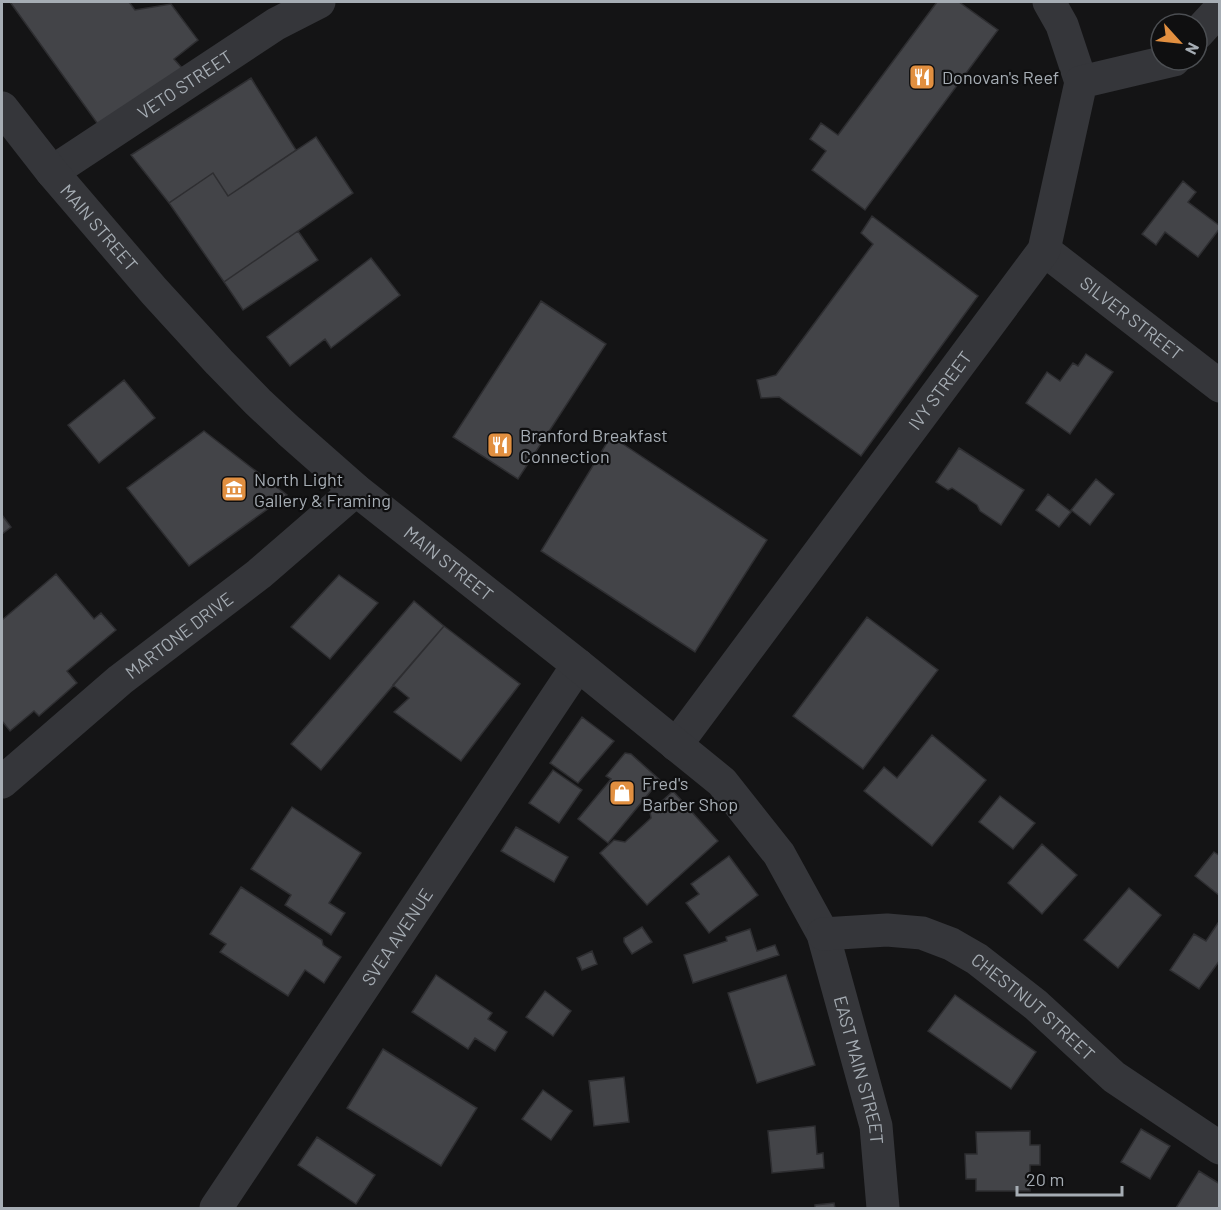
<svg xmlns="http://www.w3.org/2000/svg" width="1221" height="1210" viewBox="0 0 1221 1210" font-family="Barlow,sans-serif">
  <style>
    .building { fill: #434448; stroke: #2e2e31; stroke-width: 1.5 }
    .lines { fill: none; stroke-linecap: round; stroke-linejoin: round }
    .minor { stroke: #35363a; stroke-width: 33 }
    .tertiary { stroke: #35363a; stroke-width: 33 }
    .labels { text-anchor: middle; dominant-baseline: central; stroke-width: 4.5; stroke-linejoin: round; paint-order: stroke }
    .poi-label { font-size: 18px; fill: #a6adb4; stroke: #0f0f10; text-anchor: start }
    .street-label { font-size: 18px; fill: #a6adb4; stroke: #0f0f10 }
  </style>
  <rect width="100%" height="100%" fill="#141415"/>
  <!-- building -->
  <path class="building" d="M 10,2 L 129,2 L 135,10 L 171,4 L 198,40 L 174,59 L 182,68 L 100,127 Z
    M 937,2 L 959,2 L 998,30 L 865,210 L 812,170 L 826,151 L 810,139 L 821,123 L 838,135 Z
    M 251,78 L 296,150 L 228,196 L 213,173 L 169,203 L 131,155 Z
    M 316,137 L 353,193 L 224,282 L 169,203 L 213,173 L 228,196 Z
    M 1183,181 L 1196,192 L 1188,202 L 1220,226 L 1220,228 L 1198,257 L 1165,232 L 1156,245 L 1142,234 Z
    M 872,216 L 978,296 L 861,456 L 779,397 L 761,398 L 757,380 L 776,375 L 873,244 L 861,233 Z
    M 298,231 L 318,260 L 243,310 L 224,282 Z
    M 371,258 L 400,295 L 331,348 L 325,339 L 290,366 L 267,337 Z
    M 541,301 L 606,344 L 518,479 L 453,437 Z
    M 1086,354 L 1113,372 L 1070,434 L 1026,403 L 1047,372 L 1060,381 L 1073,363 L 1078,366 Z
    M 124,380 L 155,418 L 99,463 L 68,425 Z
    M 204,431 L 287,495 L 189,566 L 127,488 Z
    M 611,436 L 767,540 L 695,652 L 541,551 Z
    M 959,448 L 1024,490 L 1001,525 L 980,511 L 977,505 L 952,488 L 948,490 L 936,482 Z
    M 1096,479 L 1114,494 L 1090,525 L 1071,510 Z
    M 1048,494 L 1071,512 L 1059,527 L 1036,510 Z
    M 2,515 L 11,527 L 2,534 Z
    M 56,574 L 94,619 L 101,613 L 116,630 L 67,671 L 77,683 L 39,716 L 34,711 L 10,731 L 2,721 L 2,620 Z
    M 339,575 L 378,603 L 330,659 L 291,627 Z
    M 414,601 L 444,626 L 321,770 L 291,744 Z
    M 867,617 L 938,670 L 863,769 L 793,716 Z
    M 444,626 L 520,684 L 461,761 L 394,712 L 409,698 L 393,685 Z
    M 582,717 L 614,741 L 578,783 L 550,763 Z
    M 932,735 L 986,780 L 932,846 L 864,791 L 884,767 L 897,778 Z
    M 625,753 L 631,754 L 660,780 L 608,843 L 578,819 L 611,779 L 606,776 Z
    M 553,770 L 582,790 L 559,823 L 529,803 Z
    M 673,791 L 718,841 L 647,905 L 600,853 L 614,840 L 625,842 L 651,818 L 650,812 Z
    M 1000,796 L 1035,823 L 1013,849 L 979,822 Z
    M 292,807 L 361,853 L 329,903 L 345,913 L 331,935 L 285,905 L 291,895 L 251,869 Z
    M 516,827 L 568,857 L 554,882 L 501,851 Z
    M 1042,844 L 1077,875 L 1042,914 L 1008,883 Z
    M 1214,852 L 1220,856 L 1220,896 L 1195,876 Z
    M 729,856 L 758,895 L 709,933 L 686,903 L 699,894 L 691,884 Z
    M 241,887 L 322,940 L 323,945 L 341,957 L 324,983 L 305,970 L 288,996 L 220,952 L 226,944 L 210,934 Z
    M 1129,888 L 1161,915 L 1118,968 L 1084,940 Z
    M 1218,923 L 1220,924 L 1220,960 L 1199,989 L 1170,970 L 1194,934 L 1206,941 Z
    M 642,927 L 652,942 L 632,954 L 624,942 L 624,938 Z
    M 750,929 L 757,951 L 775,945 L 779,955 L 693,983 L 684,955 L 727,941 L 726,937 Z
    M 592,951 L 597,964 L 582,970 L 577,958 Z
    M 436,975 L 492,1013 L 488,1019 L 507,1032 L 495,1051 L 475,1038 L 468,1049 L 412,1012 Z
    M 786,975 L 815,1065 L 757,1083 L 728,993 Z
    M 545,991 L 571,1011 L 553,1036 L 526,1017 Z
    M 955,995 L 1036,1052 L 1011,1089 L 928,1031 Z
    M 383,1049 L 477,1108 L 441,1166 L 347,1108 Z
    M 624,1077 L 629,1122 L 594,1126 L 589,1081 Z
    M 543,1090 L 572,1111 L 551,1140 L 522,1119 Z
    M 815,1126 L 817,1154 L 823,1153 L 824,1168 L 772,1173 L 768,1131 Z
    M 1141,1129 L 1170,1146 L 1150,1179 L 1121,1162 Z
    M 1030,1131 L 1030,1145 L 1040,1145 L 1040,1165 L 1030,1165 L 1030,1191 L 976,1191 L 976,1179 L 966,1179 L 965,1154 L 977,1154 L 976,1132 Z
    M 317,1137 L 375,1175 L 356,1204 L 298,1165 Z
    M 1199,1171 L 1220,1184 L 1220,1208 L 1176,1208 Z
    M 834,1203 L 835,1208 L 815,1208 L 815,1205 Z"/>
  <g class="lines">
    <!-- minor -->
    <g class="minor">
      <path d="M 1049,2 L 1062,25 L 1081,82"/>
      <path d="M 1197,34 L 1220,9"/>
      <path id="s1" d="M 52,172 L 276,24 L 319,2"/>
      <path id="s2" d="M 1044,250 L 1220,386"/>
      <path id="s3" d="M 676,745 L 1044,250 L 1081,82 L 1174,60"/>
      <path id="s4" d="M 2,782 L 120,680 L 259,574 L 356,490"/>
      <path id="s5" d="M 216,1208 L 578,665"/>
    </g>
    <!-- tertiary -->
    <g class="tertiary">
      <path id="s6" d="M 2,108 L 52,172 L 154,291 L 219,362 L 258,402 L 289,431 L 356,490 L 578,665 L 722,782 L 779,854 L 823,934 L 876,1126 L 883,1208"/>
      <path id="s7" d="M 823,934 L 887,930 L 922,933 L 951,944 L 977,959 L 1036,1005 L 1114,1077 L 1220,1148"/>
    </g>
  </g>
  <!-- icons -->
  <defs>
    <symbol id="restaurant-square" viewBox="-11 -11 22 22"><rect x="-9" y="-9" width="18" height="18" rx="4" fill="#e18f40" stroke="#0f0f10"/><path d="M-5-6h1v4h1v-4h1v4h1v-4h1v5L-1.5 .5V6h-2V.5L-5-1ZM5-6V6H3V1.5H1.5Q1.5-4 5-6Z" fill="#fff"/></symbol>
    <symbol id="museum-square" viewBox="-11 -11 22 22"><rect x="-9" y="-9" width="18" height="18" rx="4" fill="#e18f40" stroke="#0f0f10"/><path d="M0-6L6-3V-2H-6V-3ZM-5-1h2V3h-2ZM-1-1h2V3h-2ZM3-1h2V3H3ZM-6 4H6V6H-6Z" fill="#fff"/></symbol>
    <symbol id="shop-square" viewBox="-11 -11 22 22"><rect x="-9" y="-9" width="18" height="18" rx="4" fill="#e18f40" stroke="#0f0f10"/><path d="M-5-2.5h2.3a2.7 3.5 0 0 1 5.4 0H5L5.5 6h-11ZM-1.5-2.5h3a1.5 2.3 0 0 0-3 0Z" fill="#fff"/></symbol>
  </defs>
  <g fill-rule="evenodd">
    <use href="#restaurant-square" x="907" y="62" width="30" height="30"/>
    <use href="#restaurant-square" x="485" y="430" width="30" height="30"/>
    <use href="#museum-square" x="219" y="474" width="30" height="30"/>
    <use href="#shop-square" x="607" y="778" width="30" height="30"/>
  </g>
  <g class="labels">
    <!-- poi labels -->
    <g class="poi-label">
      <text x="942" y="77">Donovan's Reef</text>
      <text x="520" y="435">Branford Breakfast<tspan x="520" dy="21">Connection</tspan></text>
      <text x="254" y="479">North Light<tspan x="254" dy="21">Gallery &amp; Framing</tspan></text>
      <text x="642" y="783">Fred's<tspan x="642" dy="21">Barber Shop</tspan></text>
    </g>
    <!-- street labels -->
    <g class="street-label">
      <text stroke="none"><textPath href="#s1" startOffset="159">VETO STREET</textPath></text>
      <text stroke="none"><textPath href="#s6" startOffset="154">MAIN STREET</textPath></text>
      <text stroke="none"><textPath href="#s2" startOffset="111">SILVER STREET</textPath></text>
      <text stroke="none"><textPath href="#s3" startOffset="442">IVY STREET</textPath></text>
      <text stroke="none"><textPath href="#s6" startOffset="640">MAIN STREET</textPath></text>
      <text stroke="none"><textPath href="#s4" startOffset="230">MARTONE DRIVE</textPath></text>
      <text stroke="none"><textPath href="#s5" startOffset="326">SVEA AVENUE</textPath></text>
      <text stroke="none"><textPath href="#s7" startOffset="234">CHESTNUT STREET</textPath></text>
      <text stroke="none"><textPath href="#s6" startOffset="1314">EAST MAIN STREET</textPath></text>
    </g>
  </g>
  <!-- border -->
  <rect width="1221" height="1210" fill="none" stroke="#a6adb4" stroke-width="6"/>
  <!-- north arrow -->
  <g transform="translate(1179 42) rotate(117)"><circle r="28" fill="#0f0f10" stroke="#4b4e52" stroke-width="1.5"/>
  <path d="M0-4.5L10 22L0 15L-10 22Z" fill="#e18f40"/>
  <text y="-9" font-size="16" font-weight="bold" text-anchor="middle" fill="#a6adb4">N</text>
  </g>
  <!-- scale -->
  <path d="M1017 1186v9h105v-9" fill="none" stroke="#a6adb4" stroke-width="3"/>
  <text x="1026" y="1186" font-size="18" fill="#a6adb4" stroke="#0f0f10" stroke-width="4.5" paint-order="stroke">20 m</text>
</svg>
